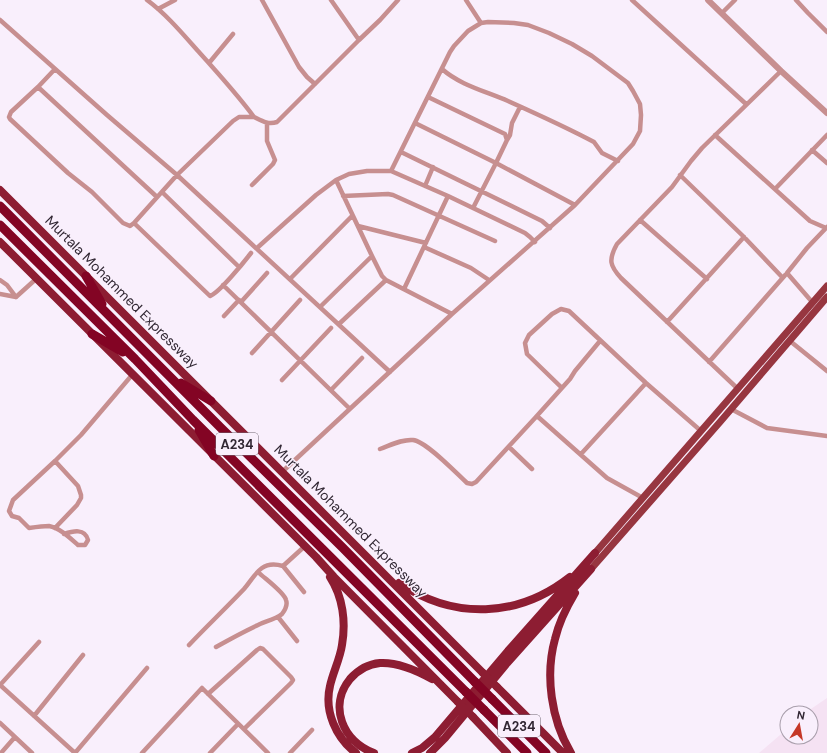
<svg xmlns="http://www.w3.org/2000/svg" width="827" height="753" viewBox="0 0 827 753" font-family="'DM Sans',sans-serif">
  <style>
    .commercial { fill: #f5e2f3 }
    .lines { fill: none; stroke-linecap: round; stroke-linejoin: round }
    .minor { stroke: #c78f90; stroke-width: 4.5 }
    .tertiary { stroke: #c78f90; stroke-width: 6 }
    .primary { stroke: #973640; stroke-width: 7 }
    .trunk { stroke: #8d1d32; stroke-width: 8 }
    .motorway { stroke: #830424; stroke-width: 9 }
    .trunk-bridge { stroke: #8d1d32; stroke-width: 8 }
    .motorway-bridge { stroke: #830424; stroke-width: 9 }
    .labels { text-anchor: middle; dominant-baseline: central; stroke-width: 3; stroke-linejoin: round; paint-order: stroke }
    .shield { fill: #f9effc; stroke: #6d636f; stroke-width: 1 }
    .shield-label { font-size: 13px; font-weight: bold; fill: #312733 }
    .street-label { font-size: 14px; fill: #312733; stroke: #f9effc }
  </style>
  <rect width="100%" height="100%" fill="#f9effc"/>
  <!-- commercial -->
  <path class="commercial" d="M 827,698 L 827,753 L 759,753 L 787,729 L 787,737 L 811,737 L 811,713 L 805,713 Z"/>
  <g class="lines">
    <!-- minor -->
    <path class="minor" d="M 262,0 L 299,67 L 307,77 L 315,84
      M 466,0 L 481,23
      M 632,0 L 746,104
      M 796,0 L 808,13 L 827,32
      M 158,9 L 175,0
      M 722,13 L 735,0
      M 0,20 L 107,115 L 177,175 L 390,372
      M 359,40 L 380,20 L 398,0
      M 209,63 L 233,34
      M 55,69 L 38,87 L 11,112 L 9,117 L 10,119 L 68,173 L 92,192 L 123,223 L 130,226 L 134,223 L 177,175 L 233,121 L 239,117 L 254,117 C 237,94 217,72 198,51 C 182,33 166,14 147,0
      M 442,69 C 460,85 485,91 508,101 C 537,114 566,127 594,142 L 602,153 L 618,161
      M 38,87 L 157,197
      M 428,97 L 505,134 L 507,140 L 496,163 L 473,208
      M 254,117 C 262,121 268,125 277,122 L 359,40 L 331,0
      M 415,123 L 496,163 L 575,205
      M 715,135 L 810,221 L 826,228
      M 507,140 L 510,135 L 512,123 L 520,107
      M 812,150 L 827,163
      M 401,152 L 542,221 L 550,228
      M 680,175 L 744,237 L 782,277
      M 336,180 L 372,256 L 382,276 L 386,280 L 452,314
      M 252,185 L 273,164 L 275,160 L 267,141 L 267,123
      M 425,186 L 433,167
      M 775,189 L 827,135
      M 162,192 L 239,267
      M 343,196 L 388,194 L 393,195 L 495,241
      M 640,220 L 707,279
      M 134,223 L 210,296 C 219,293 244,262 251,253
      M 358,226 L 426,243
      M 424,247 L 471,268 L 489,280
      M 257,248 L 316,195 L 336,180 L 349,174 L 367,171 L 391,171 L 448,196 L 525,233 L 530,237 L 535,242
      M 787,273 L 813,303
      M 290,279 L 352,216
      M 0,280 L 7,285 L 16,297
      M 223,285 L 350,409
      M 404,289 L 448,196
      M 0,294 L 16,297
      M 16,297 L 36,279
      M 241,302 L 267,273
      M 320,307 L 372,256
      M 224,316 L 239,300
      M 667,322 L 744,237
      M 339,324 L 386,280
      M 790,341 L 827,371
      M 252,353 L 300,300
      M 709,362 L 787,273 L 807,248 L 827,227
      M 282,380 L 331,328
      M 562,388 L 527,354 L 525,343 L 529,335 L 552,314 L 561,309 L 569,311 L 646,383 L 701,431
      M 738,389 L 621,278 C 610,266 608,260 617,244 L 672,187 L 691,161 L 702,148 L 781,71
      M 331,390 L 362,358
      M 731,409 L 767,428 L 827,436
      M 537,416 L 607,478 L 643,498
      M 509,447 L 532,469
      M 380,449 C 391,445 402,439 413,440 C 426,441 457,474 467,483 L 472,484 L 476,482 L 535,418 L 570,379 L 575,371 L 600,341
      M 581,454 L 646,383
      M 55,461 L 78,486 L 81,495 L 81,498 L 77,505 L 55,528
      M 282,472 L 452,314 L 575,205 L 633,144 L 640,131 L 641,115 L 640,104 L 633,91 L 628,83 L 592,56 L 572,44 L 549,33 L 528,25 L 514,23 L 488,22 L 481,23 L 468,31 L 454,46 L 450,52 L 391,171
      M 64,534 C 73,531 85,528 88,540 L 85,545 L 78,545 C 70,538 60,528 49,526 C 43,526 36,527 29,528 L 19,518 L 12,516 L 9,511 L 13,500 L 55,461 L 81,435 L 132,375
      M 283,566 L 304,592
      M 278,617 L 297,641
      M 189,645 C 207,626 226,608 244,589 C 250,582 255,573 262,568 C 269,563 276,564 283,566 L 305,546
      M 216,647 C 230,639 245,631 260,624 C 267,621 276,619 282,614 C 285,610 288,605 286,600 C 284,592 264,578 258,572
      M 0,685 L 75,753
      M 0,685 L 39,642
      M 208,694 L 257,650 L 260,648 L 263,649 L 291,677 L 293,680 L 291,683 L 244,729
      M 34,716 L 83,655
      M 0,723 L 32,753
      M 1,753 L 15,737
      M 75,753 L 147,668
      M 142,753 L 202,688 L 268,753
      M 210,753 L 238,724
      M 290,753 L 312,730"/>
    <!-- tertiary -->
    <path class="tertiary" d="M 708,0 L 781,71 L 827,113"/>
    <!-- primary -->
    <path class="primary" d="M 595,553 L 827,286
      M 591,569 L 720,422 L 827,297"/>
    <!-- trunk -->
    <path class="trunk" d="M 0,190 L 483,673
      M 0,242 L 316,557 L 334,577 L 458,702
      M 330,577 C 343,597 346,622 342,645 C 340,659 333,672 330,686 C 324,711 336,738 356,753
      M 399,583 C 454,620 518,618 570,577
      M 497,687 L 563,753
      M 473,717 L 507,753
      M 374,753 C 343,742 328,706 350,679 C 358,670 368,664 380,663 C 398,662 416,670 432,679
      M 412,753 L 422,748 L 435,737 L 508,651 L 595,553
      M 430,753 L 445,738 L 507,663 L 591,569
      M 571,753 C 551,720 545,675 555,639 C 559,622 566,608 575,593"/>
    <!-- motorway -->
    <path class="motorway" d="M 0,206 L 221,428 L 342,547 L 475,682
      M 0,225 L 135,359 L 193,420 L 466,692
      M 86,276 L 102,304
      M 92,334 L 123,352
      M 181,383 L 211,401
      M 199,430 L 214,456
      M 492,699 L 546,753
      M 484,710 L 527,753"/>
    <!-- trunk-bridge -->
    <path class="trunk-bridge" d="M 483,673 L 497,687
      M 458,702 L 473,717"/>
    <!-- motorway-bridge -->
    <path class="motorway-bridge" d="M 475,682 L 492,699
      M 466,692 L 484,710"/>
  </g>
  <g class="labels">
    <!-- shield labels -->
    <g class="shield">
      <rect x="216" y="433" width="42" height="22" rx="3"/>
      <rect x="498" y="715" width="42" height="22" rx="3"/>
    </g>
    <g class="shield-label">
      <text x="237" y="444">A234</text>
      <text x="519" y="726">A234</text>
    </g>
    <!-- street labels -->
    <g class="street-label">
      <text transform="translate(122 292) rotate(45)">Murtala Mohammed Expressway</text>
      <text transform="translate(351 521) rotate(45)">Murtala Mohammed Expressway</text>
    </g>
  </g>
  <!-- north arrow -->
  <g transform="translate(799 725) rotate(11)"><circle r="19" fill="#f9effc" stroke="#a99fac"/>
  <path d="M0-3L7 15L0 10L-7 15Z" fill="#c53828"/>
  <text y="-6" font-size="11" font-weight="bold" text-anchor="middle" fill="#312733">N</text>
  </g>
</svg>
